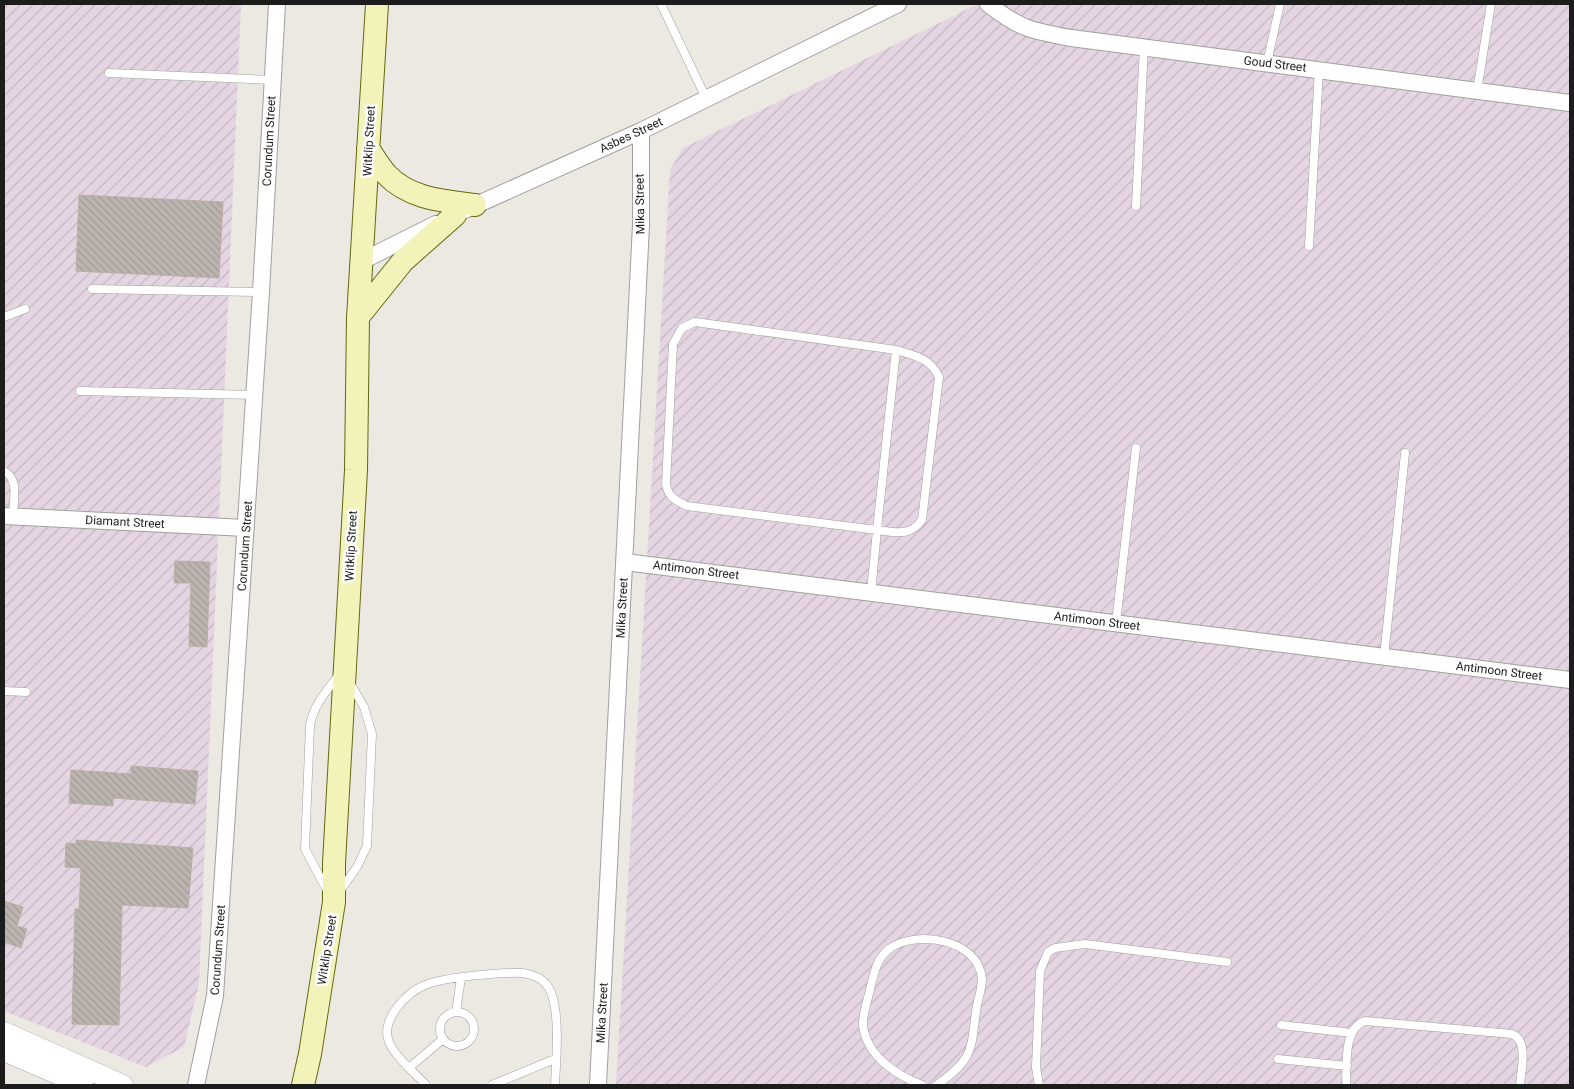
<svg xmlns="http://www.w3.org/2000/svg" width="1574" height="1089" viewBox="0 0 1574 1089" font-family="Roboto,sans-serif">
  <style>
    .industrial { fill: url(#industrial-furrows) }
    .building { fill: url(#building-back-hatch); stroke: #bdafa6 }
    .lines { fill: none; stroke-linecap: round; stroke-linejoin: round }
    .service-casing { stroke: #a0a0a0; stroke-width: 9 }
    .minor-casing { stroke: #a0a0a0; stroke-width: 18 }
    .tertiary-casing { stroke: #a0a0a0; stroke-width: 21 }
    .secondary-casing { stroke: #63680e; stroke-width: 24 }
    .service { stroke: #fff; stroke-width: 8 }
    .minor { stroke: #fff; stroke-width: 16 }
    .tertiary { stroke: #fff; stroke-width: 20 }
    .secondary { stroke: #f3f3b9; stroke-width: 22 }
    .labels { text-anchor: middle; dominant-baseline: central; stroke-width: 5; stroke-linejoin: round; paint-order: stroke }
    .street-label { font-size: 12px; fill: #1c1c1c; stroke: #fff }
  </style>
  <defs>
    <pattern id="industrial-furrows" width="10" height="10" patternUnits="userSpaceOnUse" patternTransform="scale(1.25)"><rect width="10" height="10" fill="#e5d5e3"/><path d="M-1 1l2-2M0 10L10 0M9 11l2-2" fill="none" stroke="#c4b6c2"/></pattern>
    <pattern id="building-back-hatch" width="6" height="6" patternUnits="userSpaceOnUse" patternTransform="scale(1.25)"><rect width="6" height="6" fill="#bcb4af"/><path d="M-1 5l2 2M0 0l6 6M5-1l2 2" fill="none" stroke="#a19a96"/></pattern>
  </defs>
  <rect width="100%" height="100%" fill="#ece8e2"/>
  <!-- industrial -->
  <path class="industrial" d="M 4,4 L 241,4 L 199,983 L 184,1047 L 146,1067 L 4,1011 Z
    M 978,4 L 1570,4 L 1570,1085 L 616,1085 L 670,170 L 683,148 Z"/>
  <!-- building -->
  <path class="building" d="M 79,195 L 223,202 L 219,278 L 76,271 Z
    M 175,561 L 210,562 L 207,647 L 189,646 L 191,583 L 174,583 Z
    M 131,766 L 198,771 L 195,804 L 113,798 L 113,806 L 69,803 L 71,770 L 131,774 Z
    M 76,840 L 193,848 L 188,908 L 122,905 L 119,1025 L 72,1024 L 75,909 L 79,909 L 81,868 L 65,867 L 66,843 L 76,844 Z
    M 4,901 L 23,907 L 17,926 L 27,929 L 21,948 L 4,942 Z"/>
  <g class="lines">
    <defs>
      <path id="service" d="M 661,4 L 706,98
        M 1267,63 L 1280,4
        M 109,73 L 273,80
        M 1477,91 L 1491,4
        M 1136,206 L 1144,47
        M 1309,246 L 1319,70
        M 92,289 L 261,292
        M 4,317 L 25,309
        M 80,391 L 255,395
        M 4,471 C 20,479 13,502 13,517
        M 871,592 L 877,530 L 687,506 C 675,500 668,497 666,484 L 673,344 L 682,328 L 695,322 L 896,350 C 916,356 930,358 939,377 L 922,520 C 910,537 895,532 877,530 L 896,350
        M 1116,623 L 1136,448
        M 1384,657 L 1405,453
        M 4,691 L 26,692
        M 340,891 L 357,867 L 367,846 L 372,734 L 364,707 L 350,683
        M 328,892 L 305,849 L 310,725 C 314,704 326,692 338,676
        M440 1029a17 17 0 1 1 34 0a17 17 0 1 1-34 0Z
        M 456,1012 L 461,978
        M 1281,1025 L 1352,1033
        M 1278,1059 L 1347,1066
        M 410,1067 L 443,1039
        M 426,1085 C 414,1072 396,1058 389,1042 C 380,1020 406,993 425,985 C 446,977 499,972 523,973 C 531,974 541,978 546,984 C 562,1002 556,1062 555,1085
        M 492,1085 L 555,1059
        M 922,1085 C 896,1075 867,1056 863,1026 C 862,1015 868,1000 870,989 C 874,974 876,959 889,949 C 916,929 979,939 982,979 C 982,987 979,997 977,1005 C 970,1050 976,1057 937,1085
        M 1039,1085 L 1036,1067 L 1040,971 L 1048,952 L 1055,948 L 1085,944 L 1227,962
        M 1346,1085 C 1347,1066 1343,1028 1365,1021 L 1512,1034 C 1529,1041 1521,1070 1520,1085"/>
      <path id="minor" d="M 988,4 C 1020,29 1032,31 1071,38 L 1570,103
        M 465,210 L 641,131 L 898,4
        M 362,261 L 436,224
        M 4,516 L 246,528
        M 625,562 L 1570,680
        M 196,1085 L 215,996 L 261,292 L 277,4
        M 598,1085 L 641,225 L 641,131"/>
      <path id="tertiary" d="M 4,1032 L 123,1085
        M 4,1051 L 83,1085"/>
      <path id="secondary" d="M 368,148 C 374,157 379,166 386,174 C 409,199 444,201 475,205
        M 358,317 L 403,261 L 455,215
        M 303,1085 L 310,1054 L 334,902 L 334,863 L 356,470 L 358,318 L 377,4"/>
    </defs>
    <!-- service casing -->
    <use href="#service" class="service-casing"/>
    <!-- minor casing -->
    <use href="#minor" class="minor-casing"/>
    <!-- tertiary casing -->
    <use href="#tertiary" class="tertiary-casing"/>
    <!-- secondary casing -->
    <use href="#secondary" class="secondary-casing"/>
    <!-- service -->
    <use href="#service" class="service"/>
    <!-- minor -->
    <use href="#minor" class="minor"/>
    <!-- tertiary -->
    <use href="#tertiary" class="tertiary"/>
    <!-- secondary -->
    <use href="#secondary" class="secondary"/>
  </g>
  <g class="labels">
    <!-- street labels -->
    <g class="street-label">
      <text transform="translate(1275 64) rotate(7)">Goud Street</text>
      <text transform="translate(631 135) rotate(-25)">Asbes Street</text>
      <text transform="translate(269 141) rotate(-87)">Corundum Street</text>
      <text transform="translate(369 141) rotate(-87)">Witklip Street</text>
      <text transform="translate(640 204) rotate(-91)">Mika Street</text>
      <text transform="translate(125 522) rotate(3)">Diamant Street</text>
      <text transform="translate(245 546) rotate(-86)">Corundum Street</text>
      <text transform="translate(351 546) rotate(-87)">Witklip Street</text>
      <text transform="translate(696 570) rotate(7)">Antimoon Street</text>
      <text transform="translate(622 608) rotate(-87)">Mika Street</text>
      <text transform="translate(1097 621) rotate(7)">Antimoon Street</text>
      <text transform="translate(1499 671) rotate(7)">Antimoon Street</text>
      <text transform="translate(218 950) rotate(-86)">Corundum Street</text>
      <text transform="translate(327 950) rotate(-81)">Witklip Street</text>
      <text transform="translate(602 1013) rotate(-87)">Mika Street</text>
    </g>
  </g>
  <!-- border -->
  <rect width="1574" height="1089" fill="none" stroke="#1c1c1c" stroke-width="10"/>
</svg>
